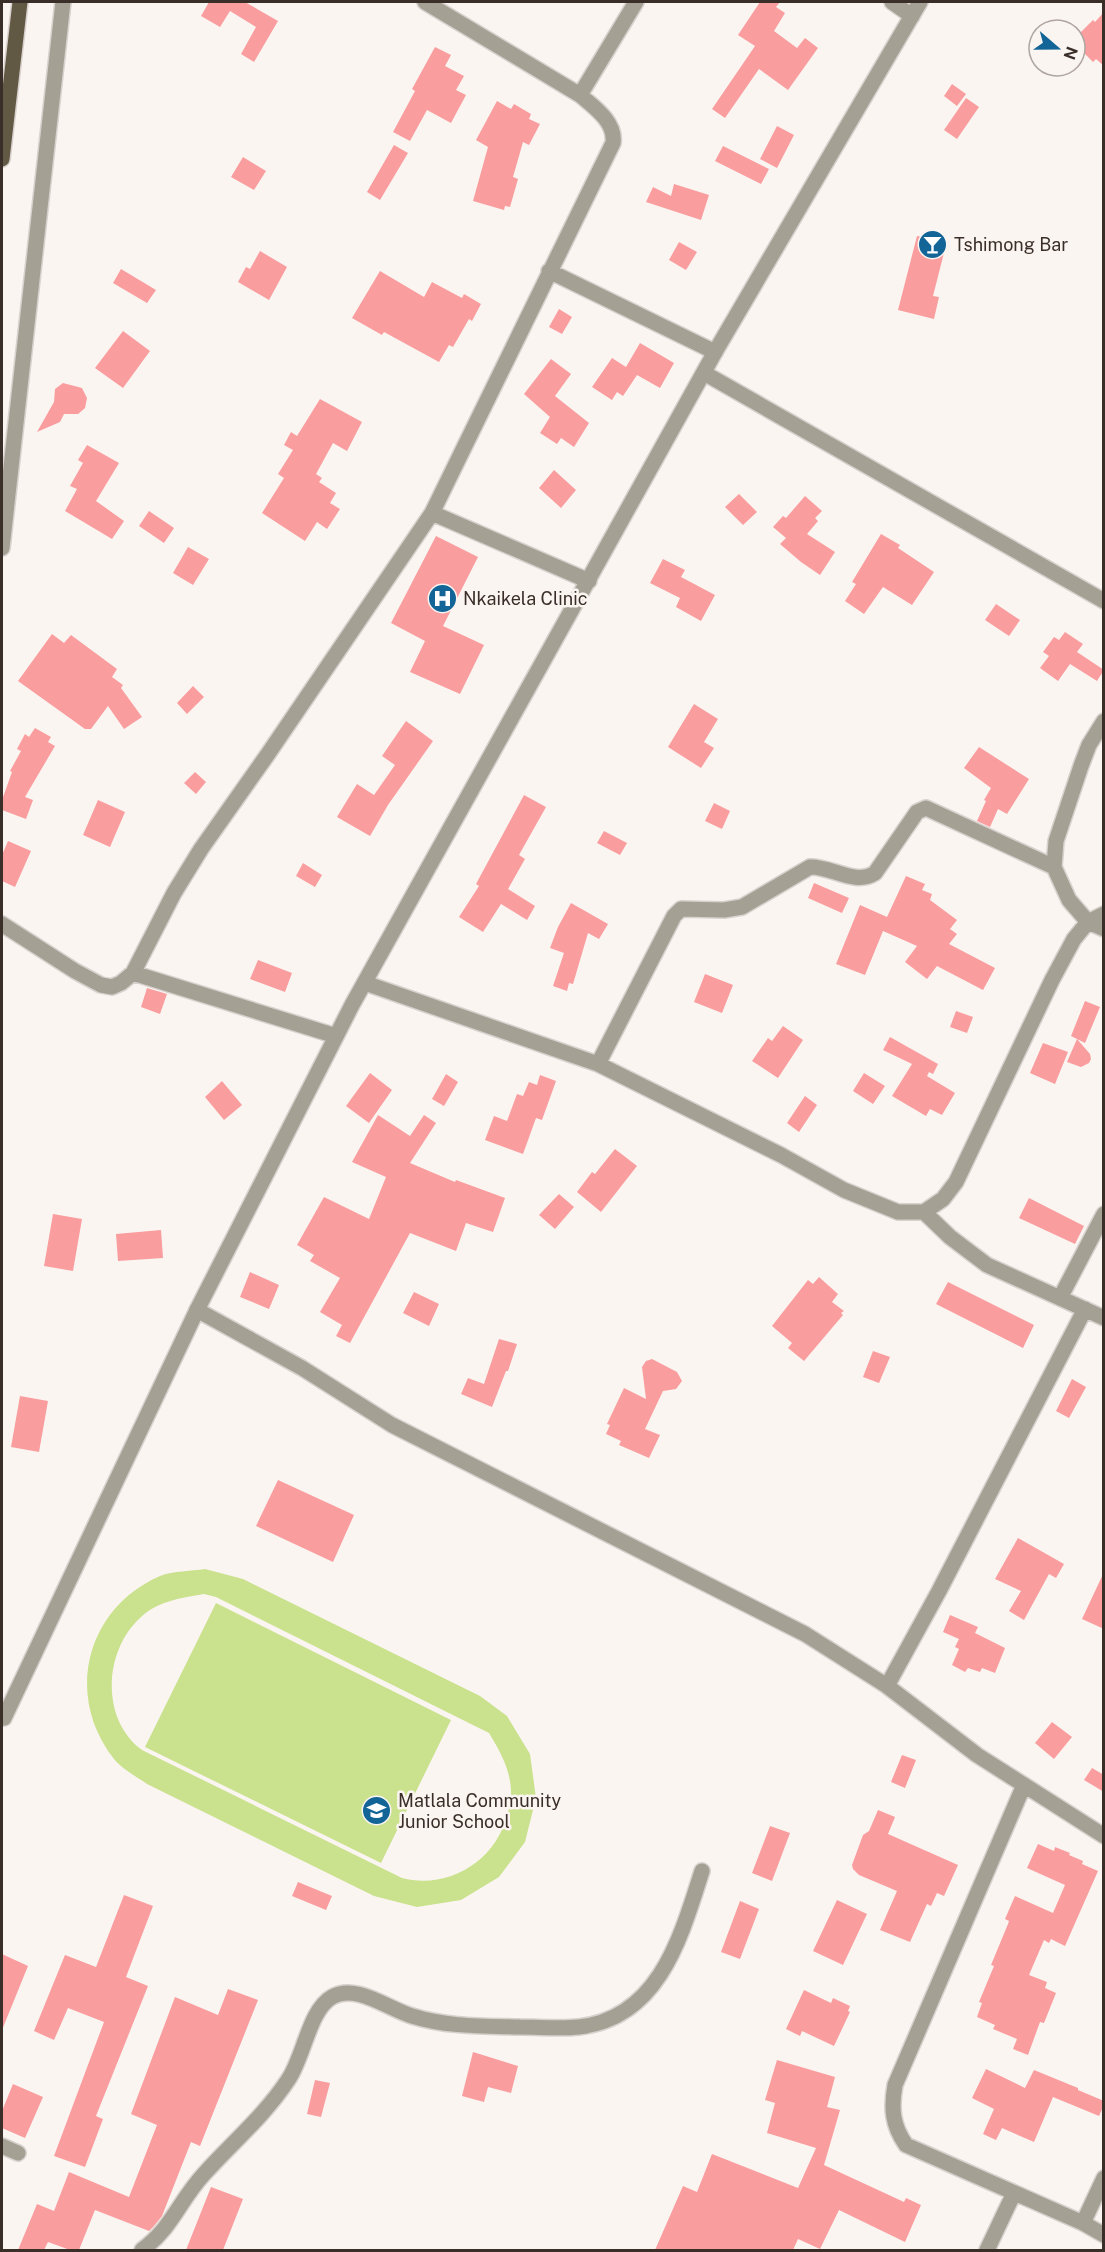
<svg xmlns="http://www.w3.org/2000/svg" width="1105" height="2252" viewBox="0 0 1105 2252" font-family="'Public Sans',sans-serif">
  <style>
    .green { fill: #cae18d; fill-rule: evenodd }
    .building { fill: #fa9d9e }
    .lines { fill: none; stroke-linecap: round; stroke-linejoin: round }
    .minor-casing { stroke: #d8d1ce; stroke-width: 18 }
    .tertiary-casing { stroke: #d8d1ce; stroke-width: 18 }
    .primary-casing { stroke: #d8d1ce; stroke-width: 18 }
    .minor { stroke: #a5a094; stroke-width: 15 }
    .tertiary { stroke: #a5a094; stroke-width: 15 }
    .primary { stroke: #625944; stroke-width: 15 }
    .labels { text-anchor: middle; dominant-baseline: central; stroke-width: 5; stroke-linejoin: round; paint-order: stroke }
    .poi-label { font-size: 18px; fill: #3a2e28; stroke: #fbf5f2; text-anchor: start }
  </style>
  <rect width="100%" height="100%" fill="#fbf5f2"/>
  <!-- green -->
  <path class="green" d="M 205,1569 L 243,1579 L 480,1696 L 507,1716 L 530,1754 L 536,1798 L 525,1842 L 499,1877 L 461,1900 L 417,1907 L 374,1896 L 147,1784 C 137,1777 122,1769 114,1759 C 64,1696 86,1608 160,1576 C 173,1571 192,1571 205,1569 ZM 204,1594 L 216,1597 L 489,1733 C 501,1753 512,1772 511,1797 C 511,1802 509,1809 507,1815 C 496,1861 448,1890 402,1878 L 142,1750 C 100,1719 104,1651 140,1618 C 157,1601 181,1598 204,1594 Z
    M 216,1603 L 451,1720 L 381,1863 L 145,1747 Z"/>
  <!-- building -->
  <path class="building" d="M 209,2 L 245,2 L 278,21 L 254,62 L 241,54 L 256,27 L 230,11 L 220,27 L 201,16 Z
    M 760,2 L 780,2 L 776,7 L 785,13 L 774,31 L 797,48 L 805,38 L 818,48 L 788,90 L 759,69 L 725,118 L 712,109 L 755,46 L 738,35 Z
    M 1104,12 L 1104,66 L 1096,59 L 1093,62 L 1075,44 L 1075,38 L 1093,20 L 1095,22 Z
    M 435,47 L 451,55 L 445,66 L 464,76 L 456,90 L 466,95 L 451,123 L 427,110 L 410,141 L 393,132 L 415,91 L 412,89 Z
    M 952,84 L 966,94 L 957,106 L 944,96 Z
    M 966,98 L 979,107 L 957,139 L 944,130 Z
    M 497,101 L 511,109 L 514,104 L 531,114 L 529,119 L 540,124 L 529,145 L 523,142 L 513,177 L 518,179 L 510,207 L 505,206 L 504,210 L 473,201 L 488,147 L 476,140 Z
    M 777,126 L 794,135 L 777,168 L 760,159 Z
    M 394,145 L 408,153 L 380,200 L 367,192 Z
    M 723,146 L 769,169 L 761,184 L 715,161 Z
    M 243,157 L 266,171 L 254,190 L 231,177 Z
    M 674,184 L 709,195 L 701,220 L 646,202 L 653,187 L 671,196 Z
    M 917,236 L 947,241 L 933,296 L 939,297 L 934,319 L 898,310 Z
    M 679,242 L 697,252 L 686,270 L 669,260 Z
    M 260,251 L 287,267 L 269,300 L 238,282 L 246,267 L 250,269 Z
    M 121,269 L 156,290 L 147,303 L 113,283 Z
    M 380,271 L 424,297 L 432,282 L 462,298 L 464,294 L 481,304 L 472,321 L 469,319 L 453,347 L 449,345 L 439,362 L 384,332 L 382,335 L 352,318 Z
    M 559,309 L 572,317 L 562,334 L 549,327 Z
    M 123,331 L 150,351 L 123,388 L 95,368 Z
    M 640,343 L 674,363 L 660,388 L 637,375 L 623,396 L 617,392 L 612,400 L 592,387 L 612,358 L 626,367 Z
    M 551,359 L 571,374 L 555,396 L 589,423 L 574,447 L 561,438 L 557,444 L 540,433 L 550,417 L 524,394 Z
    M 63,383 L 82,388 L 87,398 L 85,408 L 78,414 L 64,414 L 60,422 L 37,432 L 54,402 L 55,389 Z
    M 320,399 L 362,422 L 347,451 L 333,443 L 316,474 L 322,478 L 319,482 L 336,493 L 330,503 L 340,509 L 327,529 L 317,522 L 305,541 L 262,513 L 284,478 L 278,474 L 293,450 L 284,445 L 291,432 L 297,436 Z
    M 87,445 L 119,463 L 96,501 L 124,521 L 112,539 L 65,511 L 77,489 L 70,486 L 83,463 L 78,460 Z
    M 554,470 L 576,490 L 561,508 L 539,488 Z
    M 739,494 L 757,512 L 743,525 L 725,507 Z
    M 805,496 L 822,511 L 815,518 L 818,521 L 807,534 L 835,552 L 820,575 L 801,562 L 780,544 L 786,538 L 773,527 L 783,516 L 786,518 Z
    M 149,511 L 174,528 L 164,543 L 139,526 Z
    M 881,534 L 900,545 L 898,548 L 934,572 L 912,605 L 883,587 L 864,614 L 845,601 L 856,584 L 852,582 Z
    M 436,536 L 478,557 L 443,626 L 484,645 L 460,694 L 410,672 L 425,641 L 391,623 Z
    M 188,547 L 209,559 L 193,585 L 173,573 Z
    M 663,559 L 685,570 L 681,577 L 715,595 L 701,621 L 676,607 L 680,598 L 650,583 Z
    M 996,604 L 1020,620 L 1009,636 L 985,620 Z
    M 1065,632 L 1083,644 L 1077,652 L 1104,670 L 1097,681 L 1070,664 L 1058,681 L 1040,668 L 1049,656 L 1043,652 L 1054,637 L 1059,640 Z
    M 52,634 L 64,643 L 71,635 L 117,669 L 112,677 L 123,685 L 121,688 L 142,717 L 124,729 L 108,706 L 91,729 L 85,729 L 18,681 Z
    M 193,686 L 204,697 L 187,714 L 177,703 Z
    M 694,704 L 718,719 L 704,742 L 714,748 L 701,768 L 668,747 Z
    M 406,721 L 433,741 L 388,805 L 370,836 L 337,817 L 357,784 L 374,795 L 395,765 L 382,756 Z
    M 35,728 L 51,737 L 48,742 L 55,746 L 25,797 L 33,800 L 26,819 L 2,810 L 2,800 L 12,772 L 10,771 L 21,751 L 17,749 L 25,734 L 29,737 Z
    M 979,747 L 1029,779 L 1007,814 L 998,809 L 990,827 L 977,821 L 986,801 L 984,800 L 991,788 L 964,768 Z
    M 195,772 L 206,782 L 196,794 L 184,783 Z
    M 524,795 L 546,807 L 519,855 L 525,859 L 508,889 L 535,906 L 527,920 L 501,904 L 483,932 L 459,917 L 479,886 L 476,884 Z
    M 98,800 L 125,812 L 110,847 L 83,835 Z
    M 714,803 L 730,811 L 722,829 L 705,821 Z
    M 604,831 L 627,843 L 620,855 L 597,843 Z
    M 8,841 L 31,851 L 15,887 L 2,881 L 2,855 Z
    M 303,863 L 322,875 L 315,887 L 296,876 Z
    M 906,876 L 925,884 L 922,890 L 932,894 L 930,900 L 957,920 L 950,929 L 957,934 L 949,944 L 995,968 L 983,990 L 937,966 L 927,979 L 905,962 L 917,946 L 883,931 L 865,975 L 836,964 L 860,905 L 887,917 Z
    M 814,883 L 849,898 L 842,913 L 808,898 Z
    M 571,903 L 608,924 L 599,939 L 588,933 L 573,984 L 569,983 L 567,991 L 553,986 L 564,953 L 550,948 L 558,927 Z
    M 258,960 L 292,973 L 285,992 L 250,979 Z
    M 705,974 L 733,985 L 722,1013 L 694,1002 Z
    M 147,988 L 167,994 L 160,1014 L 141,1007 Z
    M 1085,1001 L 1100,1007 L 1085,1043 L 1077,1039 L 1090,1054 L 1091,1059 L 1089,1063 L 1081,1067 L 1067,1062 L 1077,1039 L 1071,1036 Z
    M 956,1011 L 973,1017 L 967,1033 L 950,1027 Z
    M 783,1026 L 803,1040 L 778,1078 L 752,1061 L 768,1038 L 772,1041 Z
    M 890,1037 L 938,1064 L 933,1074 L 929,1072 L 927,1076 L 955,1093 L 942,1115 L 930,1109 L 926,1116 L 892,1096 L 912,1064 L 883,1050 Z
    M 1043,1043 L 1068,1052 L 1055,1084 L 1030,1073 Z
    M 370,1073 L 392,1090 L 369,1123 L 346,1106 Z
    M 864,1073 L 885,1086 L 873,1104 L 853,1091 Z
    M 446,1074 L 458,1082 L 444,1106 L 432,1099 Z
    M 540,1075 L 556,1081 L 542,1120 L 536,1118 L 523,1154 L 485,1140 L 494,1116 L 507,1121 L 517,1094 L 523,1096 L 529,1082 L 537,1085 Z
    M 222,1081 L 242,1105 L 224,1120 L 205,1097 Z
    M 805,1096 L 817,1105 L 799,1132 L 787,1123 Z
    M 378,1115 L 410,1136 L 424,1115 L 436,1123 L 410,1163 L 455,1182 L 456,1180 L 505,1198 L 493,1232 L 466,1223 L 456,1251 L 410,1233 L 350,1343 L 336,1336 L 342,1325 L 320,1312 L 340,1278 L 310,1261 L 314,1255 L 297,1245 L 324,1197 L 369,1219 L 386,1177 L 352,1162 Z
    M 615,1149 L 637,1166 L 601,1212 L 577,1192 L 592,1172 L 595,1174 Z
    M 559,1194 L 574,1207 L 555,1229 L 539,1215 Z
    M 1029,1198 L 1084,1226 L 1075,1244 L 1019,1218 Z
    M 53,1214 L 82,1219 L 73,1271 L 44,1266 Z
    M 161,1230 L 163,1258 L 118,1261 L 116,1234 Z
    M 250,1272 L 279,1285 L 269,1309 L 240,1297 Z
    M 819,1277 L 838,1294 L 832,1302 L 844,1311 L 841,1313 L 843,1315 L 804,1361 L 788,1348 L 792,1343 L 772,1326 L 808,1280 L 813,1284 Z
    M 948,1282 L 1034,1325 L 1023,1348 L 936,1304 Z
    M 414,1292 L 439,1304 L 429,1326 L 403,1313 Z
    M 499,1339 L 517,1344 L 508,1371 L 506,1371 L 492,1407 L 461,1394 L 468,1378 L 484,1384 Z
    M 873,1351 L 890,1357 L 879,1383 L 863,1377 Z
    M 652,1359 L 677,1372 L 682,1381 L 676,1389 L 663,1391 L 645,1429 L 660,1435 L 649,1458 L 619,1445 L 621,1441 L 606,1434 L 610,1425 L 607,1424 L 624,1388 L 646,1399 L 642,1367 L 646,1361 Z
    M 1072,1379 L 1086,1387 L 1069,1418 L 1056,1411 Z
    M 20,1396 L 48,1401 L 39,1452 L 11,1447 Z
    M 278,1480 L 354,1515 L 333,1562 L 256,1526 Z
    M 1018,1538 L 1064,1564 L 1056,1578 L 1049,1574 L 1024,1620 L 1009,1611 L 1021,1591 L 995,1579 Z
    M 1104,1572 L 1104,1629 L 1082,1619 Z
    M 950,1615 L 978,1627 L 975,1633 L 1005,1648 L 995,1673 L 982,1668 L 980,1672 L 968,1668 L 965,1672 L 952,1665 L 959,1649 L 955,1647 L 959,1639 L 943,1632 Z
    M 1052,1722 L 1072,1737 L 1054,1759 L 1035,1743 Z
    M 902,1755 L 916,1760 L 905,1788 L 891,1782 Z
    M 1092,1768 L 1104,1775 L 1104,1792 L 1084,1780 Z
    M 878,1810 L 895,1817 L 888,1834 L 958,1865 L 944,1896 L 937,1893 L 931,1906 L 927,1904 L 910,1942 L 880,1930 L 897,1891 L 859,1875 L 853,1869 L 852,1865 L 863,1835 L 869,1831 Z
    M 770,1826 L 790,1833 L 772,1881 L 752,1873 Z
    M 1038,1844 L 1054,1851 L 1055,1847 L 1070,1853 L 1069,1855 L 1083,1861 L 1082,1864 L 1098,1871 L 1065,1946 L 1051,1939 L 1049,1943 L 1044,1940 L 1029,1975 L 1047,1982 L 1045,1988 L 1056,1993 L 1044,2023 L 1040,2022 L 1028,2055 L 1013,2049 L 1017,2039 L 993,2029 L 995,2025 L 977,2017 L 982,2003 L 979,2002 L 994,1966 L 991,1965 L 1008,1924 L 1009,1921 L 1005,1919 L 1015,1896 L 1053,1913 L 1065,1885 L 1027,1868 Z
    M 298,1882 L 332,1896 L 326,1910 L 292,1896 Z
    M 124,1895 L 153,1906 L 126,1977 L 148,1986 L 96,2116 L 103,2119 L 85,2167 L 54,2156 L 104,2022 L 68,2008 L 54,2040 L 34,2031 L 65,1955 L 96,1967 Z
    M 837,1900 L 867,1914 L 843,1965 L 813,1951 Z
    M 740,1901 L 759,1909 L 740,1959 L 721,1952 Z
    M 2,1954 L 28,1966 L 2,2030 Z
    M 228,1989 L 258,2000 L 200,2146 L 191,2142 L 162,2216 L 154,2226 L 149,2231 L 95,2210 L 79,2250 L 70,2250 L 48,2242 L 44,2250 L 18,2250 L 37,2204 L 54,2211 L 69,2172 L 129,2197 L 157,2125 L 131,2114 L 175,1997 L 218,2015 Z
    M 804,1990 L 831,2003 L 833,1998 L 850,2006 L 848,2011 L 850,2012 L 834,2046 L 802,2031 L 800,2036 L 786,2029 Z
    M 473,2052 L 518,2066 L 511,2093 L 488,2087 L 484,2102 L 462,2096 Z
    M 777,2060 L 835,2077 L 827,2107 L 840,2110 L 824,2165 L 904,2202 L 906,2198 L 921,2205 L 905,2242 L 839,2210 L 820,2249 L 798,2239 L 793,2250 L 655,2250 L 683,2186 L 697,2192 L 712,2154 L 798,2188 L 816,2148 L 767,2133 L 775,2103 L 765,2100 Z
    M 986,2069 L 1025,2088 L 1034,2070 L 1078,2088 L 1078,2090 L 1104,2101 L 1104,2105 L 1099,2116 L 1053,2097 L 1034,2142 L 1002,2128 L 996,2140 L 983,2134 L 994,2109 L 972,2098 Z
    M 315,2080 L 330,2083 L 321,2117 L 307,2114 Z
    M 13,2084 L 43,2097 L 25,2138 L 2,2128 L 2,2111 Z
    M 211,2187 L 243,2199 L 223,2250 L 186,2250 Z"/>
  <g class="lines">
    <defs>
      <path id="minor" d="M 425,2 L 580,95 C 594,107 616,122 613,143 L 432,513 L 589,581
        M 892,2 L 912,16
        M 580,95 L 636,2
        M 549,271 L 715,352
        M 704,373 L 1104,601
        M 2,548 L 63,2
        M 1104,721 L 1089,745 L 1081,766 L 1056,841 L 1054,867 L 1069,900 L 1088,922 L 1104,929
        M 2,924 L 75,971 L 101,985 L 112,987 L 121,983 L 133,973 L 174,893 L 201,849 L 268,754 L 432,513
        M 133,973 L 336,1036
        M 365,983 L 598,1064 L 781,1155 L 844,1190 L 898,1212 L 924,1212 L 943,1199 L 956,1182 L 1052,980 L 1074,939 L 1088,922 L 1104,914
        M 598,1064 L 674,916 L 681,909 L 724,910 L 742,907 L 810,867 C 831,866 855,886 875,873 L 917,812 L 926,808 L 1054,867
        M 924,1212 L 950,1237 L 987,1265 L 1104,1318
        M 1060,1298 L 1104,1214
        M 197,1310 L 302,1368 L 392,1425 L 805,1634 L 887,1686 L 939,1591 L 1085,1309
        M 887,1686 L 977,1755 L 1104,1836
        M 1024,1785 L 895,2085 C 891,2108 892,2125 906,2145 L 1083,2223 L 1104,2235
        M 2,2146 L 18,2153
        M 1083,2223 L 1104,2178
        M 142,2250 C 173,2227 179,2201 204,2174 C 232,2143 265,2115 288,2080 C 304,2057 309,2010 332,1997 C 356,1983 388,2009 412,2016 C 447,2027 484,2026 520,2027 C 539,2027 560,2029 579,2027 C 659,2018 681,1937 702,1871
        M 987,2250 L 1014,2193"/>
      <path id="tertiary" d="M 2,1718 L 4,1718 L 197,1310 L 352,1005 L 715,352 L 920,2"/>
      <path id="primary" d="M 2,159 L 20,2"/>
    </defs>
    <!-- minor casing -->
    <use href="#minor" class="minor-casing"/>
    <!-- tertiary casing -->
    <use href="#tertiary" class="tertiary-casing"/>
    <!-- primary casing -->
    <use href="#primary" class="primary-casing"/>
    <!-- minor -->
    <use href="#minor" class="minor"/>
    <!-- tertiary -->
    <use href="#tertiary" class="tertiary"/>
    <!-- primary -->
    <use href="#primary" class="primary"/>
  </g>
  <!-- icons -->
  <defs>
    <symbol id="bar-disc" viewBox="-11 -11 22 22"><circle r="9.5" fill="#126596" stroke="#fbf5f2"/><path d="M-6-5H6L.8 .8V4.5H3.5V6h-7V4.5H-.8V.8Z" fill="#fff"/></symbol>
    <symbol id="hospital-disc" viewBox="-11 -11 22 22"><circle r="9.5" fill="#126596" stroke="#fbf5f2"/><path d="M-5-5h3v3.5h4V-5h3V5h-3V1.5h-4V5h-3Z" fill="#fff"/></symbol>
    <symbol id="school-disc" viewBox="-11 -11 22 22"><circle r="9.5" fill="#126596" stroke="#fbf5f2"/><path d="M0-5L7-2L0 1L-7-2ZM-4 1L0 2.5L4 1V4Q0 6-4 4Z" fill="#fff"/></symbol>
  </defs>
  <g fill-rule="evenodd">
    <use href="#bar-disc" x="916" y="228" width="33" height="33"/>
    <use href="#hospital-disc" x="426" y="582" width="33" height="33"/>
    <use href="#school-disc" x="360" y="1794" width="33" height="33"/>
  </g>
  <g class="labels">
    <!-- poi labels -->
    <g class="poi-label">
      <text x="954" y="244">Tshimong Bar</text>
      <text x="463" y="598">Nkaikela Clinic</text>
      <text x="398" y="1800">Matlala Community<tspan x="398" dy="21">Junior School</tspan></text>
    </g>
  </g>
  <!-- border -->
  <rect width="1105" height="2252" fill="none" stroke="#3a2e28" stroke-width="6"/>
  <!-- north arrow -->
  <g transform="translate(1057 48) rotate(110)"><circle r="28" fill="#fbf5f2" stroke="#aea5a1" stroke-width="1.5"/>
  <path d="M0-4.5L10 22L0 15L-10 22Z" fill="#126596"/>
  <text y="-9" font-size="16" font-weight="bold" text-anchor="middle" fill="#3a2e28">N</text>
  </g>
</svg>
